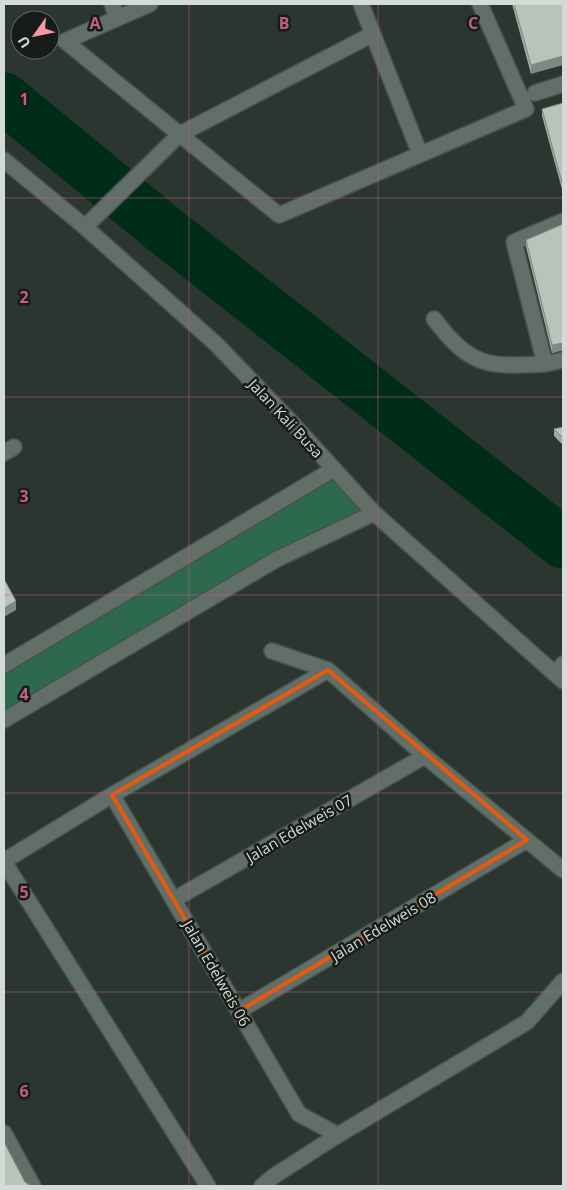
<svg xmlns="http://www.w3.org/2000/svg" width="567" height="1190" viewBox="0 0 567 1190" font-family="'Open Sans',sans-serif">
  <style>
    .green { fill: #2c694d }
    .lines { fill: none; stroke-linecap: round; stroke-linejoin: round }
    .river { stroke: #002c1a; stroke-width: 51 }
    .street-casing { stroke: #48524d; stroke-width: 18 }
    .secondary-casing { stroke: #48524d; stroke-width: 18 }
    .street { stroke: #626f68; stroke-width: 15 }
    .secondary { stroke: #626f68; stroke-width: 15 }
    .wall { fill: #9da9a2 }
    .shaded-wall { fill: #7f8984 }
    .building { fill: #b6c4bc; stroke: #7f8984 }
    .marked { fill: none; stroke: #e8590c; stroke-width: 4; stroke-linejoin: round }
    .grid { fill: none; stroke: #c85c86; stroke-width: 1; stroke-opacity: 0.55 }
    .labels { text-anchor: middle; dominant-baseline: central; stroke-width: 5; stroke-linejoin: round; paint-order: stroke }
    .street-label { font-size: 15px; fill: #d4dbd7; stroke: #171c19 }
    .grid-label { font-size: 16px; text-anchor: middle; font-weight: bold; fill: #c85c86; stroke: #171c19; stroke-width: 5; stroke-linejoin: round; paint-order: stroke }
  </style>
  <rect width="100%" height="100%" fill="#2a362f"/>
  <!-- green -->
  <path class="green" d="M 334,469 L 374,513 L 4,720 L 4,665 Z"/>
  <g class="lines">
    <!-- river -->
    <path class="river" d="M 4,98 L 167,232 L 563,543"/>
    <defs>
      <path id="street" d="M 112,4 L 117,18
        M 150,4 L 65,41 L 279,215 L 526,109 L 480,4
        M 361,4 L 420,154
        M 535,93 L 563,84
        M 563,221 L 514,242 L 545,364 L 563,360
        M 85,227 L 180,134 L 373,34
        M 434,319 C 471,367 487,367 545,364
        M 4,453 L 14,447
        M 272,651 L 328,670 L 425,756 L 563,870
        M 4,665 L 334,469
        M 555,674 L 563,664
        M 4,720 L 277,559 L 374,513
        M 112,795 L 299,1114 L 338,1135
        M 4,861 L 112,795 L 328,670
        M 4,862 L 208,1186
        M 173,900 L 425,756
        M 239,1011 L 527,840
        M 4,1133 L 33,1186
        M 262,1186 L 274,1176 L 338,1135 L 527,1022 L 563,981"/>
      <path id="secondary" d="M 4,160 L 85,227 L 216,344 L 292,423 L 374,513 L 563,681"/>
    </defs>
    <!-- street casing -->
    <use href="#street" class="street-casing"/>
    <!-- secondary casing -->
    <use href="#secondary" class="secondary-casing"/>
    <!-- street -->
    <use href="#street" class="street"/>
    <!-- secondary -->
    <use href="#secondary" class="secondary"/>
  </g>
  <!-- wall -->
  <path class="wall" d="M 512,4 L 563,4 L 531,74 Z
    M 563,103 L 563,193 L 542,116 L 542,109 Z
    M 563,224 L 563,350 L 552,353 L 526,247 L 526,240 Z
    M 563,427 L 563,445 L 554,436 L 554,429 Z"/>
  <!-- shaded-wall -->
  <path class="shaded-wall" d="M 563,56 L 563,65 L 531,74 L 531,65 Z
    M 563,343 L 563,350 L 552,353 L 552,345 Z
    M 16,601 L 16,610 L 4,617 L 4,608 Z"/>
  <!-- building -->
  <path class="building" d="M 514,4 L 563,4 L 563,56 L 531,65 Z
    M 563,103 L 563,186 L 542,109 Z
    M 563,224 L 563,343 L 552,345 L 526,240 Z
    M 563,427 L 563,438 L 554,429 Z
    M 4,579 L 16,601 L 4,608 Z
    M 4,1142 L 25,1182 L 31,1186 L 4,1186 Z"/>
  <!-- marked area -->
  <path class="marked" d="M 328,670 L 527,840 L 239,1011 L 112,795 Z"/>
  <!-- grid -->
  <path class="grid" d="M 189,4 L 189,1186M 378,4 L 378,1186M 4,198 L 563,198M 4,397 L 563,397M 4,595 L 563,595M 4,793 L 563,793M 4,992 L 563,992"/>
  <g class="labels">
    <!-- street labels -->
    <g class="street-label">
      <text transform="translate(286 418) rotate(47)">Jalan Kali Busa</text>
      <text transform="translate(299 828) rotate(-30)">Jalan Edelweis 07</text>
      <text transform="translate(383 926) rotate(-31)">Jalan Edelweis 08</text>
      <text transform="translate(217 973) rotate(60)">Jalan Edelweis 06</text>
    </g>
  </g>
  <g class="grid-label">
    <text x="95" y="29">A</text>
    <text x="284" y="29">B</text>
    <text x="473" y="29">C</text>
    <text x="24" y="105">1</text>
    <text x="24" y="303">2</text>
    <text x="24" y="502">3</text>
    <text x="24" y="700">4</text>
    <text x="24" y="898">5</text>
    <text x="24" y="1097">6</text>
  </g>
  <!-- border -->
  <rect width="567" height="1190" fill="none" stroke="#d4dbd7" stroke-width="10"/>
  <!-- north arrow -->
  <g transform="translate(35 35) rotate(237)"><circle r="24" fill="#171c19" stroke="#636865"/>
  <path d="M0-4L9 19L0 12L-9 19Z" fill="#f49aa6"/>
  <text y="-8" font-size="14" font-weight="bold" text-anchor="middle" fill="#d4dbd7">U</text>
  </g>
</svg>
